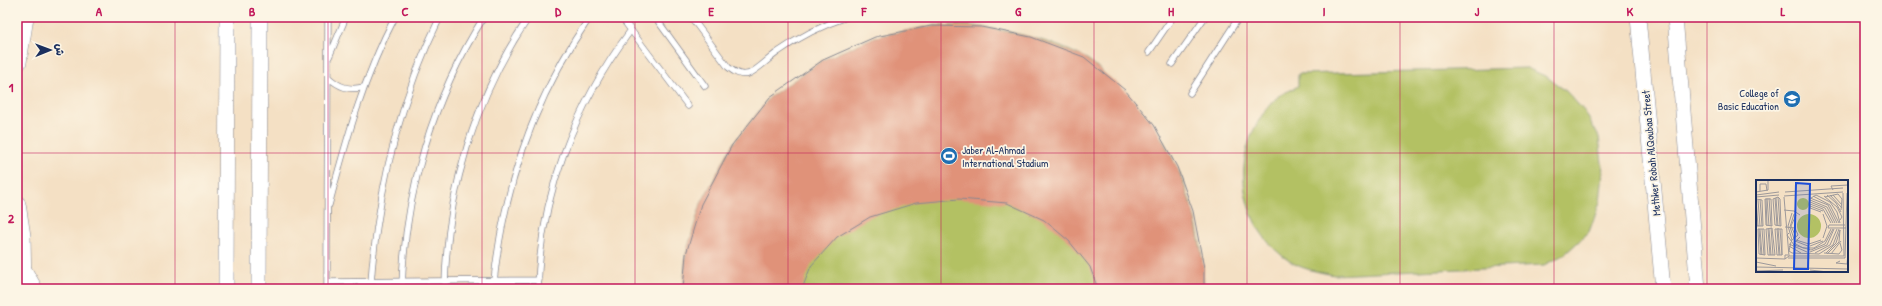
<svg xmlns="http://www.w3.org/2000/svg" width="1882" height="306" viewBox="0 0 1882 306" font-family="'Patrick Hand','Playpen Sans Arabic',sans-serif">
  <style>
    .green { fill: #b3c164; stroke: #677861 }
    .building { fill: #e09279 }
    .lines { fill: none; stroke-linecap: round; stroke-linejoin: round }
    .lane-casing { stroke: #888891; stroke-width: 7 }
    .secondary-casing { stroke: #888891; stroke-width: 16 }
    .primary-casing { stroke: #888891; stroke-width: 18 }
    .highway-casing { stroke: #888891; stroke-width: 20 }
    .lane { stroke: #fff; stroke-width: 5.5 }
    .secondary { stroke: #fff; stroke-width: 15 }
    .primary { stroke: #fff; stroke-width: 17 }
    .highway { stroke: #fff; stroke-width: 19 }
    .grid { fill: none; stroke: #c2185b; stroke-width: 1; stroke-opacity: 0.55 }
    .labels { text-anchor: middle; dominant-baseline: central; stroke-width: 3.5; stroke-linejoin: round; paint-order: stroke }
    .poi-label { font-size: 11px; fill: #1b2f5e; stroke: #fcf5e5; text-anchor: end }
    .street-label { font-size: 11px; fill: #1b2f5e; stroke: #fcf5e5 }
    .inset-road { fill: none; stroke: #9d999b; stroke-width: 1 }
    .view { fill: #1d4ed8; fill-opacity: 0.15; stroke: #1d4ed8; stroke-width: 2 }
    .inset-edge { fill: none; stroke: #1b2f5e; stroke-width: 2 }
    .neatline { fill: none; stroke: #c2185b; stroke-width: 1.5 }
    .grid-label { font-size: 13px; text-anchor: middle; font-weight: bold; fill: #c2185b }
  </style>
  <rect width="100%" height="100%" fill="#fcf5e5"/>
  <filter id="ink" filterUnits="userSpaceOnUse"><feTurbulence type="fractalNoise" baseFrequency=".025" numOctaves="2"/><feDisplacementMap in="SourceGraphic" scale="8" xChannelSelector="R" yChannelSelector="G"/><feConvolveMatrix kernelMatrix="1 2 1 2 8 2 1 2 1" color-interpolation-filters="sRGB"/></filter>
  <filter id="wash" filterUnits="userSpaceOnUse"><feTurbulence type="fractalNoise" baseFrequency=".012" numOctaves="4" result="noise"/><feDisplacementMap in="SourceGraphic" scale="16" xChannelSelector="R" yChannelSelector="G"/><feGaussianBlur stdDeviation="0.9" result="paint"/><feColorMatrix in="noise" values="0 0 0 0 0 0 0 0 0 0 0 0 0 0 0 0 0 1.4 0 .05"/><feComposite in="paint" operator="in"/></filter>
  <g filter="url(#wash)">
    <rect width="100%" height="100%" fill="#f4e0c4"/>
    <!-- green -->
    <path class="green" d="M 931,26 C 947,26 965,24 982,27 C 1016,32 1052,41 1083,57 C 1092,61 1100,70 1107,76 C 1170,126 1203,210 1204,289 L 683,289 L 686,254 L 701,204 L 732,145 L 770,97 L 823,60 L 875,37 Z
      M 1527,68 L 1547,77 L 1566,91 L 1585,112 L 1599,137 L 1603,172 L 1600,202 L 1589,232 L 1565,254 L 1544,265 L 1334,275 C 1319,272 1300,269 1288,260 C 1243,229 1231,168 1258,122 C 1263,113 1271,102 1279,96 C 1285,92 1292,90 1298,86 L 1298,74 Z"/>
    <g id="blocks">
      <!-- building -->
      <path class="building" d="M 931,26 L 981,27 L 1031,37 L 1084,57 L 1125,90 L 1154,125 L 1177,167 L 1193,211 L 1204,268 L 1204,289 L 1098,289 L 1090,267 L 1069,241 L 1044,220 L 1007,203 L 959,199 L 916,203 L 870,217 L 837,237 L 811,266 L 802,289 L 683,289 L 686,254 L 701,204 L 732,145 L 770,97 L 823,60 L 875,37 Z"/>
    </g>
  </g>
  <g filter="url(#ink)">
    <use href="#blocks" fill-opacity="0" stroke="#888891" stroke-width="1"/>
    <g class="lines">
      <defs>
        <path id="lane" d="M 621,17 L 688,106
          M 655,17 L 705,86
          M 691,17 L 728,67 C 734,72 740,76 748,74 C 757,71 770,57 778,52 C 799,37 823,25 847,17
          M 1149,52 L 1173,17
          M 329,57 L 346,17
          M 1172,64 L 1205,17
          M 328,77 C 339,87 349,91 364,87
          M 1190,93 L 1239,17
          M 329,205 C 346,141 364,76 395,17
          M 494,281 C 504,185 535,96 590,17
          M 327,282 L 539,280
          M 371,282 C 378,188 399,101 440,17
          M 327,289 L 328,17
          M 402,289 C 404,194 433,97 484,17
          M 445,289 C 446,193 475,96 529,17
          M 538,289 C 540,195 575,105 631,30"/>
        <path id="secondary" d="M 1638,17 L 1663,289
          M 1675,17 L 1698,289
          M 23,268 L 35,289
          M 226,289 L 227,17
          M 259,289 L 260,17"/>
        <path id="primary" d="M 17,204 L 22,236 L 23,289"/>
        <path id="highway" d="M 17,62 L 24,17"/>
      </defs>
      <!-- lane casing -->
      <use href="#lane" class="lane-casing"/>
      <!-- secondary casing -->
      <use href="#secondary" class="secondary-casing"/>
      <!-- primary casing -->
      <use href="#primary" class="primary-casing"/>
      <!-- highway casing -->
      <use href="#highway" class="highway-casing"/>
      <!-- lane -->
      <use href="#lane" class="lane"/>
      <!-- secondary -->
      <use href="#secondary" class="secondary"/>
      <!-- primary -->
      <use href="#primary" class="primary"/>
      <!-- highway -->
      <use href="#highway" class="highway"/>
    </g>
  </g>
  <!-- grid -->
  <path class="grid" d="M 175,17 L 175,289M 328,17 L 328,289M 482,17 L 482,289M 635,17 L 635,289M 788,17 L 788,289M 941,17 L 941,289M 1094,17 L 1094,289M 1247,17 L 1247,289M 1400,17 L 1400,289M 1554,17 L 1554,289M 1707,17 L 1707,289M 17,153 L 1865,153"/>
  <!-- icons -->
  <defs>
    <symbol id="school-disc" viewBox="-11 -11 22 22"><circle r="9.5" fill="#1f6fb2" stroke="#fcf5e5"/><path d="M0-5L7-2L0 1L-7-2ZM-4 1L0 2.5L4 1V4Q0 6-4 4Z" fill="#fff"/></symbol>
    <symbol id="stadium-disc" viewBox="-11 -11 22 22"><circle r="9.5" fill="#1f6fb2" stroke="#fcf5e5"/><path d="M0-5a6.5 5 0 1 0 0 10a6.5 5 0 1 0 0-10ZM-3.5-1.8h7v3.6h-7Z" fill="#fff"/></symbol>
  </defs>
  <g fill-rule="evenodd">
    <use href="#school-disc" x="1782" y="89" width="20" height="20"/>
    <use href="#stadium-disc" x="939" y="146" width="20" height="20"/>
  </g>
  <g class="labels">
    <!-- poi labels -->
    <g class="poi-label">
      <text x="1779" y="93">College of<tspan x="1779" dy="13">Basic Education</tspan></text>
      <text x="962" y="150" text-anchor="start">Jaber Al-Ahmad<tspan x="962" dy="13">International Stadium</tspan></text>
    </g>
    <!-- street labels -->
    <g class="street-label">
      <text transform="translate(1651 153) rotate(-95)">Methker Robah AlQoubaa Street</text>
    </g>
  </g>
  <!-- overview -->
  <g transform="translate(1756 180)">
    <rect width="92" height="92" fill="#f4e0c4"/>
    <path d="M41 24a6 6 0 1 1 12 0a6 6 0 1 1-12 0ZM41 46a12 12 0 1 1 24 0a12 12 0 1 1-24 0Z" fill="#b3c164"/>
    <path class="inset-road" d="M 77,10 L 75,6 L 92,5M 4,11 L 4,4 L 10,4 L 11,11M 0,12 L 12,10 L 12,0M 29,12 L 87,8M 0,15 L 23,12M 71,15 L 80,23 L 85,32M 74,15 L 86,28M 77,15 L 86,25M 28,16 L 87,12M 57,16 L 74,25 L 83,43M 68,16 L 81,27 L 86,37 L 84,40M 0,17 L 23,15M 22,17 L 24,19 L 25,46 L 19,45 L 17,19 ZM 22,17 L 24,46M 28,17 L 33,76 L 29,79 L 29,75 L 32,75M 69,17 L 82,14 L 86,19 L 85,30M 11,18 L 13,46M 13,18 L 15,46M 19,18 L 21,46M 20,18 L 22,46M 54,18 L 72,25 L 81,43M 55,18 L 60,15 L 74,22 L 81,32 L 84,43M 0,19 L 6,20 L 7,46 L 1,46 L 0,38M 0,19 L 2,46M 4,19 L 6,46M 9,19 L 15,19 L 16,46 L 10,45 ZM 10,19 L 11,46M 2,20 L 4,46M 54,20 L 71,27 L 79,43M 54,22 L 69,28 L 77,43M 54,24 L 67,29 L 75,43M 54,24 L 54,28 L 65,32M 54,26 L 67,31M 28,30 L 38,31 L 44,35M 89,45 L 73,45 L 72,48 L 90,48M 29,47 L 39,48 L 42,55 L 35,61M 15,48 L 17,75M 16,48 L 19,75 L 12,75 L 10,49 ZM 22,48 L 24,75M 2,49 L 8,49 L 9,75 L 3,74 ZM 3,49 L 5,75M 4,49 L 6,75M 6,49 L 8,75M 12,49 L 14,75M 13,49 L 15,75M 19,49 L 26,49 L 26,75 L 21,75 ZM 21,49 L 23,75M 24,49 L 26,75M 33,53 L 31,55 L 38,65 L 55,70 L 69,64 L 77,49M 40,57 L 35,46 L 40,35M 44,57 L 38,63 L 47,68 L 58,68 L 69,61 L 75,49M 67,58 L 71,46 L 67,34M 38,59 L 34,47 L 38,34M 36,60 L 32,46 L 36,33M 40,60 L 53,64 L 65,60M 39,61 L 52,66M 35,62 L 33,71 L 36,73 L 63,74 L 77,65 L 83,49M 33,64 L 51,72M 33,66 L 45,73M 54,66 L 67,61M 54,72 L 71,65 L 78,49M 59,73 L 74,65 L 81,49M 68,73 L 83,74 L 86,70 L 84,63M 70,73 L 80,63 L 84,50M 71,74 L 83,62 L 84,50M 75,74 L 85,61M 33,76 L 88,76 L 87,13M 0,78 L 29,79M 32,78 L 89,78 L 91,13M 84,81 L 80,83 L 91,84 L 92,74M 0,82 L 20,86M 0,87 L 92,89M 54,90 L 72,92M 0,91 L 27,90"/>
    <path class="view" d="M 40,3 L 54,4 L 52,89 L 38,89 Z"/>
    <rect width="92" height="92" class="inset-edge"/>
  </g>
  <!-- margin -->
  <rect width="1882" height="306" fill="none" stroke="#fcf5e5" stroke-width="44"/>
  <!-- north arrow -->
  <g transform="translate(50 50) rotate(89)" stroke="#fcf5e5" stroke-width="3" paint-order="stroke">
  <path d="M0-3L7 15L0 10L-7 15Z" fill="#1b2f5e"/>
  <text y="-6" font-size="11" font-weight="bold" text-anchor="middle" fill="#1b2f5e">ش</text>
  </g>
  <rect x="22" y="22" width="1838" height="262" class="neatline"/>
  <g class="grid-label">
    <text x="99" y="16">A</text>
    <text x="252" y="16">B</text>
    <text x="405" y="16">C</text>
    <text x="558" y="16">D</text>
    <text x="711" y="16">E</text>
    <text x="864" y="16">F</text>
    <text x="1018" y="16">G</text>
    <text x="1171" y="16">H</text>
    <text x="1324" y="16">I</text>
    <text x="1477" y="16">J</text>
    <text x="1630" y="16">K</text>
    <text x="1783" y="16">L</text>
    <text x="11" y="92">1</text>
    <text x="11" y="223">2</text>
  </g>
</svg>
